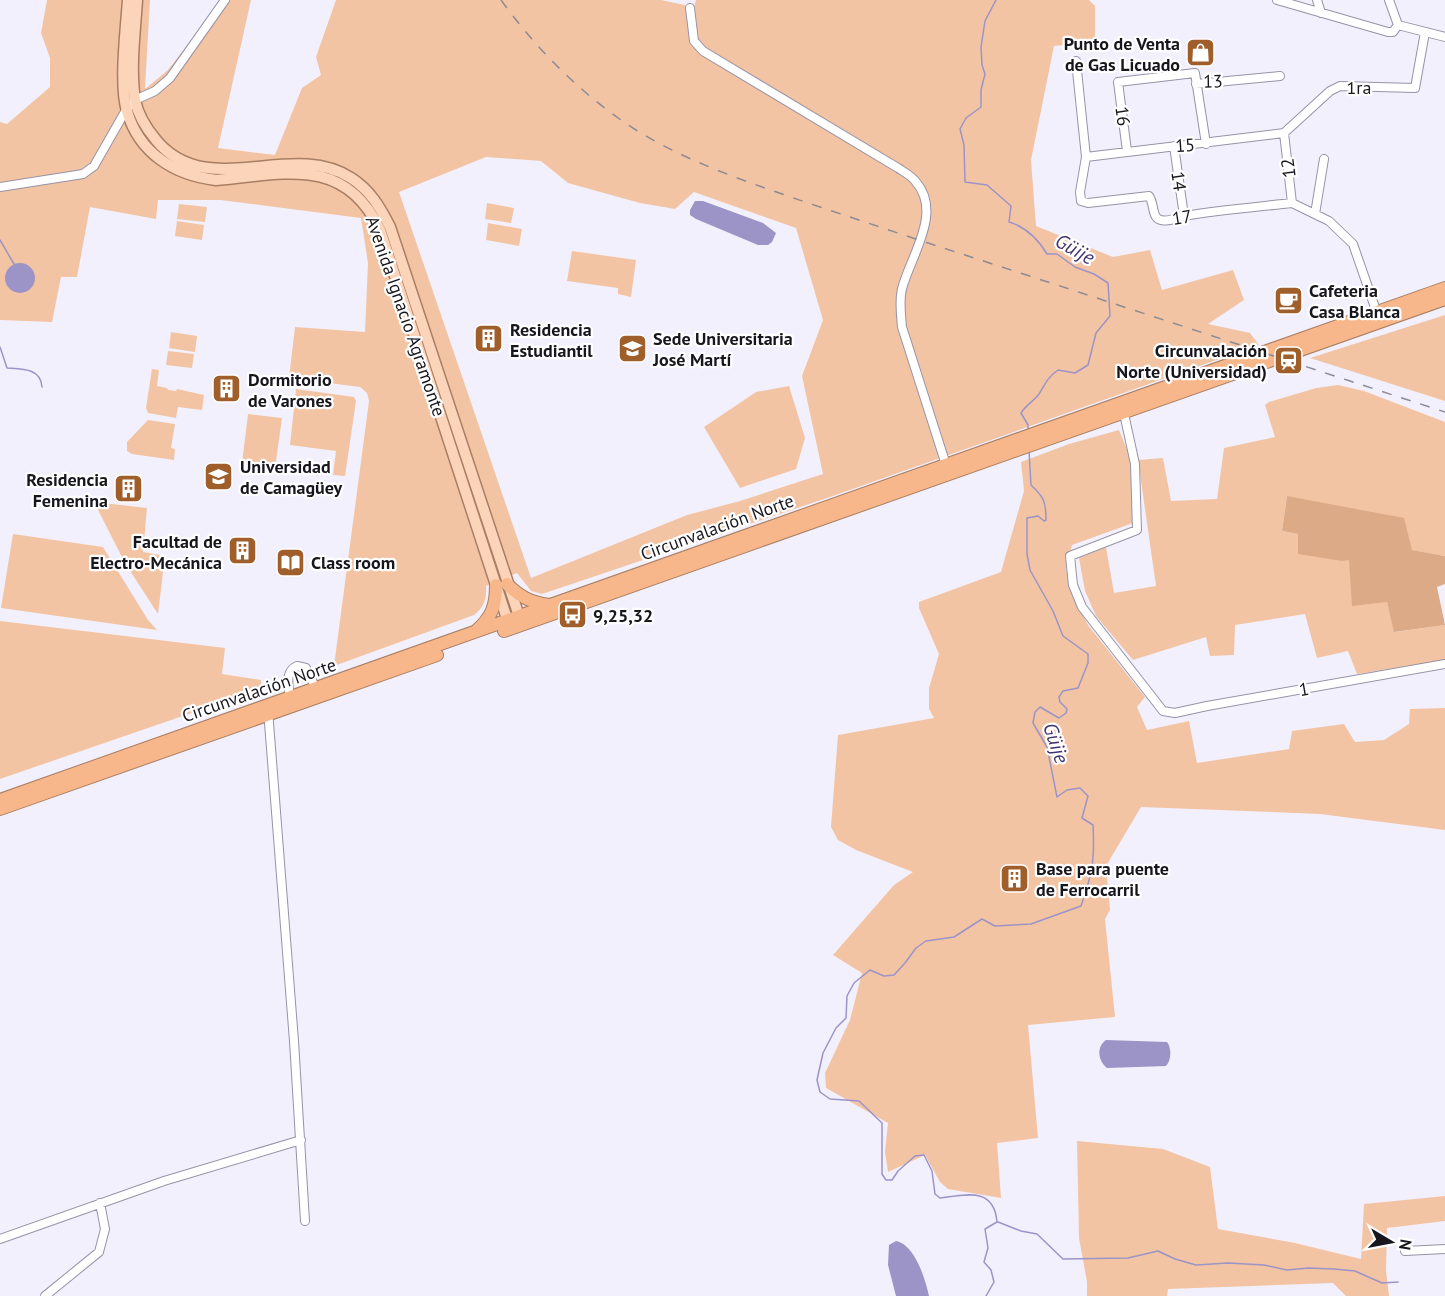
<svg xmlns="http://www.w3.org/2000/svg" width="1445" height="1296" viewBox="0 0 1445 1296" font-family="'PT Sans',sans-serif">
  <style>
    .green { fill: #f3c4a3; fill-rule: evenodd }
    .forest { fill: #dcaa87 }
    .water { fill: #9c94c7 }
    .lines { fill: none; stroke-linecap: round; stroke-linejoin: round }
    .stream { stroke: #9c94c7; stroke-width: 1.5 }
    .minor-casing { stroke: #9693a7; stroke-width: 10 }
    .major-casing { stroke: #a97f64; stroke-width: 13 }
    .highway-casing { stroke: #a97f64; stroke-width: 14 }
    .minor { stroke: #fff; stroke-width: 8 }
    .major { stroke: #fbd4b9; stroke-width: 10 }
    .highway { stroke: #f8b78a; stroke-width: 12 }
    .rail { stroke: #8c8b95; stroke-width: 1.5; stroke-dasharray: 10 10; stroke-linecap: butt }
    .labels { text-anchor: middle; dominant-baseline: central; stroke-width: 4.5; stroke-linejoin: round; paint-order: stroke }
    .poi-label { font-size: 18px; font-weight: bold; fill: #17161d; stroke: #fff; text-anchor: start }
    .street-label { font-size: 18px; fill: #17161d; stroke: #fff }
    .water-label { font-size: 20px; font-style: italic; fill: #423272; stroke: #fff }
  </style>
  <rect width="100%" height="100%" fill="#f2f0fd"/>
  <!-- green -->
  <path class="green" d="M 47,0 L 150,0 L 145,89 L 168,70 L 222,0 L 251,0 L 218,148 L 275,155 L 302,88 L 321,75 L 316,57 L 336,0 L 661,0 L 694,7 L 696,0 L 1089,0 L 1095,6 L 1095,42 L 1054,46 L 1031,160 L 1036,226 L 1113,257 L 1150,250 L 1162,290 L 1233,270 L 1244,300 L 1208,324 L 1250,333 L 1259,345 L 830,497 L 542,594 L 531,591 L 517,573 L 486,586 C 487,599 484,607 474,615 L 334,666 L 369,401 L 367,393 L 360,387 L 289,378 L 295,327 L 365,332 L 368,263 L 361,218 L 220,200 L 158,200 L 156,219 L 90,207 L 77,277 L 61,277 L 52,322 L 0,320 L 0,122 L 7,124 L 50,87 L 50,58 L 41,33 ZM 486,157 L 541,161 L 568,183 L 640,203 L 675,209 L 694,192 L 796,228 L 823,320 L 802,376 L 823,474 L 740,501 L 687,515 L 531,578 L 399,192 Z
    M 487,203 L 514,208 L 511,223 L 485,219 Z
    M 179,204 L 207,207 L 205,222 L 177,219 Z
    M 177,221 L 204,225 L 202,240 L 175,236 Z
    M 488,223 L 522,229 L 519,246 L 486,240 Z
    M 572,251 L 636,260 L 631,297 L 618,294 L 618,288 L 567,281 Z
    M 1445,315 L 1445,401 L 1310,358 Z
    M 171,332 L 197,336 L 195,352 L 169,348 Z
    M 168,351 L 194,354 L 192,368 L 166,365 Z
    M 152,369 L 159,370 L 157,386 L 167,388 L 168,390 L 176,391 L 177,389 L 204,395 L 202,410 L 178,407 L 176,418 L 148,413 L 146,408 Z
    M 1338,385 L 1364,391 L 1445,422 L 1445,556 L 1411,550 L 1287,496 L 1282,531 L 1298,534 L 1349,560 L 1387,602 L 1395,632 L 1445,625 L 1445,660 L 1357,674 L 1348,651 L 1317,658 L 1305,614 L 1235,625 L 1234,655 L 1210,656 L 1206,637 L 1133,660 L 1096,616 L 1085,591 L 1079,558 L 1106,547 L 1114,593 L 1156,586 L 1138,460 L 1163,458 L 1171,501 L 1217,499 L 1224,448 L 1275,437 L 1265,405 L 1269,402 L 1316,388 Z
    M 789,386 L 805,438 L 796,469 L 740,488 L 704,427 L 756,392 Z
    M 296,389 L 354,397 L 356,401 L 345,476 L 333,475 L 336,451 L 290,445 Z
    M 248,414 L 282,418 L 275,468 L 242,463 Z
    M 148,420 L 175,424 L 171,448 L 175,449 L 174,460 L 132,454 L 127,451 L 127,442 Z
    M 1119,430 L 1130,457 L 1133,523 L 1072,545 L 1066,569 L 1074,599 L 1088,625 L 1145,697 L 1137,707 L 1147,730 L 1189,721 L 1197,763 L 1289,749 L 1292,731 L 1344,724 L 1355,742 L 1384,740 L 1409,724 L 1410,709 L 1445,708 L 1445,830 L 1320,814 L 1141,807 L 1106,866 L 1110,910 L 1105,919 L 1115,1017 L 1028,1025 L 1038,1138 L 997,1143 L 1001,1198 L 948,1189 L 940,1182 L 925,1155 L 888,1172 L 885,1152 L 888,1123 L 826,1088 L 825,1073 L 850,1020 L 862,973 L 833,955 L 894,885 L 913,872 L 856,850 L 838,840 L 831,827 L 838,735 L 934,718 L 929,709 L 929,688 L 939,654 L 919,608 L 919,602 L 1001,572 L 1024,491 L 1021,462 L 1069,444 Z
    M 94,502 L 147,508 L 143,552 L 165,556 L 158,614 L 125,563 Z
    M 13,534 L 103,547 L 148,620 L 157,630 L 1,608 Z
    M 0,621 L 225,648 L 222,674 L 261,680 L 261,689 L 0,779 Z
    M 1077,1141 L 1163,1149 L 1210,1167 L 1218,1229 L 1295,1243 L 1361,1259 L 1364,1204 L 1445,1196 L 1445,1221 L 1387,1228 L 1386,1271 L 1389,1296 L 1346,1296 L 1333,1283 L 1168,1289 L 1167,1296 L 1087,1296 L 1087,1282 L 1079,1238 Z"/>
  <!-- forest -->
  <path class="forest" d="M 1287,496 L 1404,518 L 1412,550 L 1445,556 L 1445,584 L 1437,587 L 1445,625 L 1394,632 L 1387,602 L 1352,606 L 1349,560 L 1342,561 L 1298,554 L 1298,534 L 1282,531 Z"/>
  <!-- water -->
  <path class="water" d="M 695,201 L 703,201 L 763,223 L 776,233 L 772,242 L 768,245 L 758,245 L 696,219 L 690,215 L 690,210 Z
    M5 278a15 15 0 1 1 30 0a15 15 0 1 1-30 0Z
    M 1106,1040 L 1167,1042 C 1172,1048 1171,1061 1166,1066 L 1107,1068 C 1098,1061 1096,1047 1106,1040 Z
    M 896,1241 C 915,1245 925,1278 929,1296 L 896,1296 L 888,1265 L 889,1245 Z"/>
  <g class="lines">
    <!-- stream -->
    <path class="stream" d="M 996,0 L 985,21 L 981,47 L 982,65 L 985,74 L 981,90 L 981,107 L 966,118 L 960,129 L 964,145 L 965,182 L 987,185 L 1011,206 L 1009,222 C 1026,227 1038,239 1047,254 L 1057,254 L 1075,267 L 1094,274 L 1108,283 L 1110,316 L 1096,333 L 1088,365 L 1075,373 L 1058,370 C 1047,378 1046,383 1039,394 C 1034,401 1026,405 1021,413 L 1028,425 L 1028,431
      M 0,240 L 14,264
      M 0,347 L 7,368 C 22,369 41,368 42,387
      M 998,1222 L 1021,1231 L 1037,1234 L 1063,1259 L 1128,1258 L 1158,1251 L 1175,1259 L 1196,1265 L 1228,1263 L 1264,1265 L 1287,1270 L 1308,1268 L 1334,1269 L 1355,1271 L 1382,1283 L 1398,1282
      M 986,1296 L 994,1282 L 991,1270 L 984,1262 L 988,1248 L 985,1229 L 997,1222 C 994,1186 965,1195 940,1198 L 935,1194 L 932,1171 L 924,1155 L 915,1156 L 898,1171 L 892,1180 L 886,1180 L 882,1174 L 882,1123 L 859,1101 L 830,1099 L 820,1092 L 817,1080 L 823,1053 L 836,1028 L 846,1018 L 847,996 L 854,983 L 870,970 L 884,976 L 894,975 L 905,963 L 916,948 L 926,941 L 954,937 L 982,919 L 995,926 L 1031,924 L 1081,906 C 1092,875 1095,859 1093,825 L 1082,818 L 1088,796 L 1080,788 L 1067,790 L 1057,797 L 1047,747 L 1033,723 L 1035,712 L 1040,707 L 1059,718 L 1066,713 L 1067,709 L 1060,702 L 1059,697 L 1063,691 L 1078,688 L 1088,663 L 1088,654 L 1063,636 L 1053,611 L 1030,570 L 1027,554 L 1027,518 L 1038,516 L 1044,521 L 1046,520 C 1046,502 1044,497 1031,485 L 1029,451"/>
    <defs>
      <path id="minor" d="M 1277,0 L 1388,32 L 1393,32 L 1398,25
        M 1317,0 L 1321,13
        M 1389,0 L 1398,25
        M 690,8 L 694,41 L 703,51 L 898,168 C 904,172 912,176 916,182 C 943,213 910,257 902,289 C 899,301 901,315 902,327 L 947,468
        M 1398,25 L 1445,37
        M 1076,61 L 1086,157 L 1080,192 L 1081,201 L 1088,203 L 1149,196 C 1154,203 1152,213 1157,218 C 1163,224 1177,218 1184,216 C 1220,210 1256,207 1292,203
        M 1196,84 L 1280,76
        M 1284,133 L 1330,91 L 1340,86 L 1415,88 L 1425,32
        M 1284,133 L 1292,203
        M 1174,146 L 1184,216
        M 1127,151 L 1118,82 L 1195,73 L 1206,144
        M 1086,157 L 1284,133
        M 0,187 L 83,174 L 94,166 L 126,110 L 135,100 L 155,91 L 170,78 L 225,0
        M 1292,203 L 1329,221 L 1353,244 L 1378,316
        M 1315,214 L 1324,159
        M 1123,409 L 1135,464 L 1137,530 L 1070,556 L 1073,585 L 1082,607 L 1163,711 L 1175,713 L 1207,706 L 1445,664
        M 290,698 C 289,686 284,672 297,666 L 306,668 L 316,689
        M 268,710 L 294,1041 L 305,1221
        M 0,1239 L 164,1181 L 301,1140
        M 1405,1251 L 1445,1249
        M 45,1296 L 99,1252 L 105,1229 L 100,1203"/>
      <path id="major" d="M 128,0 C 126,29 119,85 127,111 C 139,153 174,175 216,180 C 283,174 345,155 380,230 L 510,628
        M 137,0 C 135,32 130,68 135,100 C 138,116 146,128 156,140 C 207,202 291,139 351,178 C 370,190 380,207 390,227 L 521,622"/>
      <path id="highway" d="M 507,584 C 520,597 530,602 549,605
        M 476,631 C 492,617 496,606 496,585
        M 504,631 L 1445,299
        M 0,800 L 1445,288
        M 0,809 L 437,655"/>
    </defs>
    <!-- minor casing -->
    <use href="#minor" class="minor-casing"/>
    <!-- major casing -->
    <use href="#major" class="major-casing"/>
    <!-- highway casing -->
    <use href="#highway" class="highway-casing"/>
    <!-- minor -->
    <use href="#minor" class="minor"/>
    <!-- major -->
    <use href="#major" class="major"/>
    <!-- highway -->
    <use href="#highway" class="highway"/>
    <!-- rail -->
    <path class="rail" d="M 501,0 C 537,50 584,97 636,130 C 689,163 748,182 805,202 C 859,220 912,238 965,255 C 1125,307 1285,360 1445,412"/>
  </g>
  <!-- icons -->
  <defs>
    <symbol id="shop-square" viewBox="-11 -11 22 22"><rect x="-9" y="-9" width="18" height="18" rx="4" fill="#9f5e2a" stroke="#fff"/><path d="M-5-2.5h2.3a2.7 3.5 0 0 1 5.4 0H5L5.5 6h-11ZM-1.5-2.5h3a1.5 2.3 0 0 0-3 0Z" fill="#fff"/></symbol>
    <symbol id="cafe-square" viewBox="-11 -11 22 22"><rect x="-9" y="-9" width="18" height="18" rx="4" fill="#9f5e2a" stroke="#fff"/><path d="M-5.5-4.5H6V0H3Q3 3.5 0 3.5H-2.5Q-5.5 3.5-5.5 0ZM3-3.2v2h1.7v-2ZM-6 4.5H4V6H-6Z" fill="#fff"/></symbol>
    <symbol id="building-square" viewBox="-11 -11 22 22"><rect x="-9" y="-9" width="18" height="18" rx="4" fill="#9f5e2a" stroke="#fff"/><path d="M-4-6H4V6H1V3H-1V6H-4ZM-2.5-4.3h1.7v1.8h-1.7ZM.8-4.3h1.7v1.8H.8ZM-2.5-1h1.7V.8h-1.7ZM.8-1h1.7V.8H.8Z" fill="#fff"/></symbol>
    <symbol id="university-square" viewBox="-11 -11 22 22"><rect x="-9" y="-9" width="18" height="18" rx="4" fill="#9f5e2a" stroke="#fff"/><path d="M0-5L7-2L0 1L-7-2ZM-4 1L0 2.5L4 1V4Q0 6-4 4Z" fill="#fff"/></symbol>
    <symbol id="station-square" viewBox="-11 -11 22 22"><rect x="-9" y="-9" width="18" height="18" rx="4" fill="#9f5e2a" stroke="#fff"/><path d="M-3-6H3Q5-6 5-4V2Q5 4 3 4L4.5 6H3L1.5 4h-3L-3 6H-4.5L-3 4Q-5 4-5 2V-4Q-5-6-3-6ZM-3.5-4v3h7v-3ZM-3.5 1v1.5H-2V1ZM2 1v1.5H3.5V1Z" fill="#fff"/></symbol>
    <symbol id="library-square" viewBox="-11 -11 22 22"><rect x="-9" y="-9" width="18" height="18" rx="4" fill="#9f5e2a" stroke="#fff"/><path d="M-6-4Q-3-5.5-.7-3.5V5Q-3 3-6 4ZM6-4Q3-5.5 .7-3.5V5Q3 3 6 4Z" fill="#fff"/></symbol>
    <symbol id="bus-square" viewBox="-11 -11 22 22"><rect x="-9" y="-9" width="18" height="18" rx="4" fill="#9f5e2a" stroke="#fff"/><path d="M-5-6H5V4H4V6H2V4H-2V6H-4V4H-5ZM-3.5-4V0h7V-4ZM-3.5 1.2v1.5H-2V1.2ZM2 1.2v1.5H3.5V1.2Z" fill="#fff"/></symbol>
  </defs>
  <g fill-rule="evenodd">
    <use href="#shop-square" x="1184" y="36" width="33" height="33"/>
    <use href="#cafe-square" x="1272" y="284" width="33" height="33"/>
    <use href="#building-square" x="472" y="322" width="33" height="33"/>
    <use href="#university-square" x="616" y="332" width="33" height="33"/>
    <use href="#station-square" x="1272" y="344" width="33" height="33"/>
    <use href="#building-square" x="210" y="372" width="33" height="33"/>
    <use href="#university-square" x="202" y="460" width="33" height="33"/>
    <use href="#building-square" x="112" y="472" width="33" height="33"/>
    <use href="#building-square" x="226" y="534" width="33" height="33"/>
    <use href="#library-square" x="274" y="546" width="33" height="33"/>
    <use href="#bus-square" x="556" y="598" width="33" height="33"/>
    <use href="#building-square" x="998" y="862" width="33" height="33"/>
  </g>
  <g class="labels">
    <!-- poi labels -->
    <g class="poi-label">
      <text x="1180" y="43" text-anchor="end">Punto de Venta<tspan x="1180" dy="21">de Gas Licuado</tspan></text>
      <text x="1309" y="290">Cafeteria<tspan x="1309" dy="21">Casa Blanca</tspan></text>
      <text x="510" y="329">Residencia<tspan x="510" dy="21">Estudiantil</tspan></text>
      <text x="653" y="338">Sede Universitaria<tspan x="653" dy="21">José Martí</tspan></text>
      <text x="1267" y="350" text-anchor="end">Circunvalación<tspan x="1267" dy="21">Norte (Universidad)</tspan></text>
      <text x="248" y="379">Dormitorio<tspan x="248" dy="21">de Varones</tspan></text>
      <text x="240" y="466">Universidad<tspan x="240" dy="21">de Camagüey</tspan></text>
      <text x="108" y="479" text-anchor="end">Residencia<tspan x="108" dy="21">Femenina</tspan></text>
      <text x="222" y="541" text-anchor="end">Facultad de<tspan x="222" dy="21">Electro-Mecánica</tspan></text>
      <text x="311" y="562">Class room</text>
      <text x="593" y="615">9,25,32</text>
      <text x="1036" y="868">Base para puente<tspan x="1036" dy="21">de Ferrocarril</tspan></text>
    </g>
    <!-- street labels -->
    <g class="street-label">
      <text transform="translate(1213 81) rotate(-1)">13</text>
      <text x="1359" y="87">1ra</text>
      <text transform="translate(1123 116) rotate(82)">16</text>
      <text transform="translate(1185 145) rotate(-4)">15</text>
      <text transform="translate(1288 168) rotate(-97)">12</text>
      <text transform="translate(1179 181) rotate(82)">14</text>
      <text transform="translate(1182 217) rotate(-9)">17</text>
      <text transform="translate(406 316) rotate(71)">Avenida Ignacio Agramonte</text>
      <text transform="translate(717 527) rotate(-20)">Circunvalación Norte</text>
      <text transform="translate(1304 689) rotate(-10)">1</text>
      <text transform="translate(259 690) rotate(-19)">Circunvalación Norte</text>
    </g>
    <!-- water labels -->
    <g class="water-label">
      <text transform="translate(1075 249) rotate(29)">Güije</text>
      <text transform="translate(1056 743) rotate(71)">Güije</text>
    </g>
  </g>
  <!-- north arrow -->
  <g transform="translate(1391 1242) rotate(100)" stroke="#ffffff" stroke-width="4.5" paint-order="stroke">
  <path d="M0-4.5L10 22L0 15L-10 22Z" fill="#17161d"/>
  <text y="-9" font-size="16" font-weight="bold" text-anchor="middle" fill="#17161d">N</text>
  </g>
</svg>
